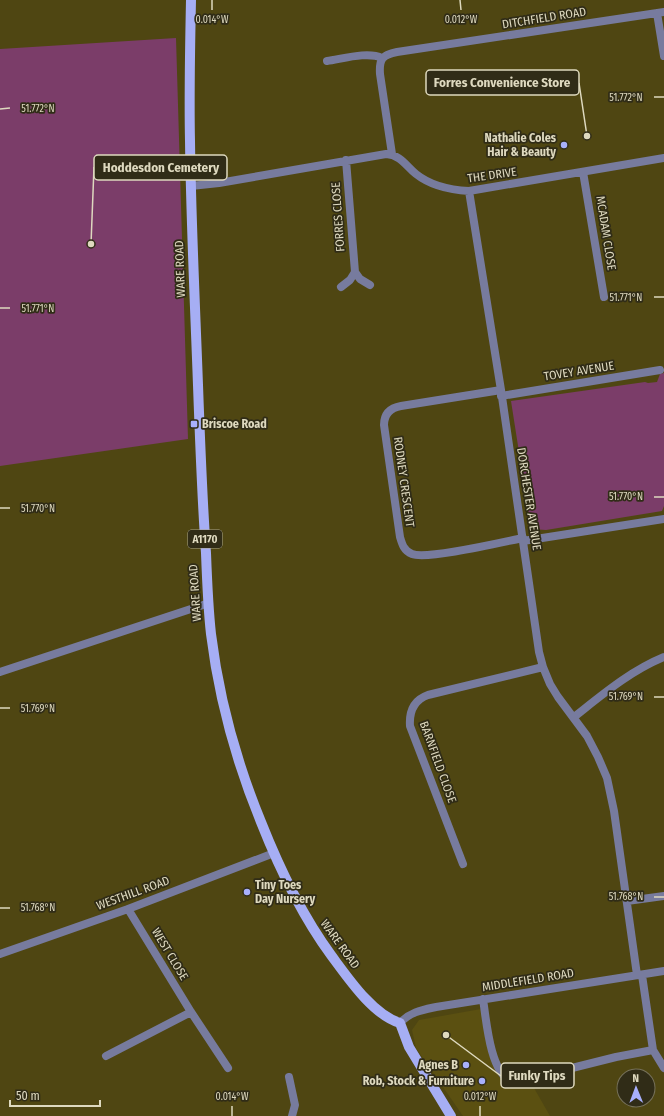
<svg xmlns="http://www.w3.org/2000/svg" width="664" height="1116" viewBox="0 0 664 1116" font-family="'Fira Sans Condensed',sans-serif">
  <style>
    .built { fill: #5b5011 }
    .green { fill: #7b3d69 }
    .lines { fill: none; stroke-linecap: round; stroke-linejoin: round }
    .street { stroke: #777b9e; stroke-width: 8 }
    .primary { stroke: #a6aef4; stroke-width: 10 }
    .ticks { fill: none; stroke: #ded9bf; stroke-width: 1.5 }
    .poi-dot { fill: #a8b0fc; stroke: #302c17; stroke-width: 1.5 }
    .labels { text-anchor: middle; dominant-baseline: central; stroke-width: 3.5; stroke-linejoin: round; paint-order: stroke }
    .shield { fill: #302c17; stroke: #aaa58d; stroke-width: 1 }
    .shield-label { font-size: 11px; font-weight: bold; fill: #ded9bf }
    .street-label { font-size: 12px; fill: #ded9bf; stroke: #302c17 }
    .poi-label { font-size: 12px; font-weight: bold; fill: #ded9bf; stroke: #302c17; text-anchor: end }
    .ticks-label { font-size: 10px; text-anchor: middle; fill: #ded9bf; stroke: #302c17; stroke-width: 3.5; stroke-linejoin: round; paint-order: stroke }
    .leader { fill: none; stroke: #ded9bf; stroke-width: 1.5 }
    .callout-dot { fill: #ded9bf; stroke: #302c17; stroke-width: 1.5 }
    .callout { fill: #302c17; stroke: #ded9bf; stroke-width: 1.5 }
    .callout-label { font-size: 13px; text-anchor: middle; font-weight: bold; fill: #ded9bf }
  </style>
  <rect width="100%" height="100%" fill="#4f4612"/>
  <!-- built -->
  <path class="built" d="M 481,1009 L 494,1064 L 508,1082 L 530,1081 L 550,1116 L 463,1116 L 416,1048 L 412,1030 L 419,1020 Z"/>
  <!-- green -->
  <path class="green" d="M 176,38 L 188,439 L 0,466 L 0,49 Z
    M 664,373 L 664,506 L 662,511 L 546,530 L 531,529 L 511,401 L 645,382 L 648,383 L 657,382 L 660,374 Z"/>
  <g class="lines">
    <!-- street -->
    <path class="street" d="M 657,13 L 664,56
      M 327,61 C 342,59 368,51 382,58
      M 392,154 L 380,74 C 379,59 382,55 397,52 L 664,12
      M 346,160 L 355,272 L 360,279 L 370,285
      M 583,172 L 604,297
      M 191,186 L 219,183 L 386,154 C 401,155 406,166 416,174 C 431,186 450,190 469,191 L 664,158
      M 469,191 L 501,390 L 539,652 L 543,667 L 550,684 L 558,697 L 587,736 L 598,757 L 607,778 L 614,811 L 637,975
      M 341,287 L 350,280 L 355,272
      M 501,390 L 401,406 C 390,408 384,414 384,425 L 400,537 C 402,544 404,551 412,554 C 427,560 503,542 523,538
      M 501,396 L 660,370
      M 523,541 L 664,519
      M 0,672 L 209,603
      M 574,717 C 602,695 630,671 664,657
      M 463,864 L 410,726 C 409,711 414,700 428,695 L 543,667
      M 627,901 L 664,896
      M 128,909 L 191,1012 L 228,1068
      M 0,954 L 128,909 L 274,853
      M 642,975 L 653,1050 L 664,1068
      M 483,999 C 486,1018 490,1072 510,1080 C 517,1082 525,1079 532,1078 L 616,1057 L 653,1050
      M 400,1023 C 410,1012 422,1010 436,1007 L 664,971
      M 106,1056 L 191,1012
      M 289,1077 L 295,1105 L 292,1116"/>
    <!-- primary -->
    <path class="primary" d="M 191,0 C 190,47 189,94 190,141 C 191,222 195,303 198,385 C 200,441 202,497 206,553 C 207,580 208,607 211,634 C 219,699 236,761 261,822 C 280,870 301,914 331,955 C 348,978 373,1015 400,1023 L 409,1047 L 451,1116"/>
  </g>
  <!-- ticks -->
  <path class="ticks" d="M 212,0 L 212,10M 460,0 L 461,10M 654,97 L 664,97M 0,109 L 10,108M 654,297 L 664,297M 0,308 L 10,308M 654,497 L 664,497M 0,508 L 10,508M 654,697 L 664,697M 0,708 L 10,708M 654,897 L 664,897M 0,908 L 10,908M 232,1106 L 232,1116M 480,1106 L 480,1116"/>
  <!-- markers -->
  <g class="poi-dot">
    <circle cx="564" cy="145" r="4"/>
    <rect x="190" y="420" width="8" height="8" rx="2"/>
    <circle cx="247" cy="892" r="4"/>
    <circle cx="466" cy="1065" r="4"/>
    <circle cx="482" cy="1081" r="4"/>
  </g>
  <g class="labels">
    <!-- shield labels -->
    <rect class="shield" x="188" y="530" width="34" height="18" rx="3"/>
    <g class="shield-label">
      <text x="205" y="539">A1170</text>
    </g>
    <!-- street labels -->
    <g class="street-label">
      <text transform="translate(544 18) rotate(-9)">DITCHFIELD ROAD</text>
      <text transform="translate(492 175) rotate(-8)">THE DRIVE</text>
      <text transform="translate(338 217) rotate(-94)">FORRES CLOSE</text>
      <text transform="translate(606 233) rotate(81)">MCADAM CLOSE</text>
      <text transform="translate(180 269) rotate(-92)">WARE ROAD</text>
      <text transform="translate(579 371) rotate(-9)">TOVEY AVENUE</text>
      <text transform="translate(404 482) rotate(82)">RODNEY CRESCENT</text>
      <text transform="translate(529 499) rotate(81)">DORCHESTER AVENUE</text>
      <text transform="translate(195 593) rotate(-94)">WARE ROAD</text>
      <text transform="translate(438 762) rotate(70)">BARNFIELD CLOSE</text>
      <text transform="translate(133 893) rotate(-20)">WESTHILL ROAD</text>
      <text transform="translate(340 944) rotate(54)">WARE ROAD</text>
      <text transform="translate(170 954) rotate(59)">WEST CLOSE</text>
      <text transform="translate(528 980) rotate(-9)">MIDDLEFIELD ROAD</text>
    </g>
    <!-- poi labels -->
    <g class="poi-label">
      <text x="556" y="138">Nathalie Coles<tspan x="556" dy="14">Hair &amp; Beauty</tspan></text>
      <text x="202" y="424" text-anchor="start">Briscoe Road</text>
      <text x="255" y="885" text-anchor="start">Tiny Toes<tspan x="255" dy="14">Day Nursery</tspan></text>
      <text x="458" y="1065">Agnes B</text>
      <text x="474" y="1081">Rob, Stock &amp; Furniture</text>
    </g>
  </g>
  <g class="ticks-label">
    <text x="212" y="23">0.014°W</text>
    <text x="461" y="23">0.012°W</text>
    <text x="626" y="101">51.772°N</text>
    <text x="38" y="112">51.772°N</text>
    <text x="626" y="301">51.771°N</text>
    <text x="38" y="312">51.771°N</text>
    <text x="626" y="500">51.770°N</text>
    <text x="38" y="512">51.770°N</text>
    <text x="626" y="700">51.769°N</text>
    <text x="38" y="712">51.769°N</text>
    <text x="626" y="900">51.768°N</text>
    <text x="38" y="911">51.768°N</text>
    <text x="232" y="1100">0.014°W</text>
    <text x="480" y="1100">0.012°W</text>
  </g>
  <!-- callouts -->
  <path class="leader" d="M587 136L579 83M91 244L94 167M446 1035L501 1076"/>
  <g class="callout-dot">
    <circle cx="587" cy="136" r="4"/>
    <circle cx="91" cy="244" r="4"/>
    <circle cx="446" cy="1035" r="4"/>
  </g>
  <g class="callout">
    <rect x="426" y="70" width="153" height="25" rx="4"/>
    <rect x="94" y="155" width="133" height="25" rx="4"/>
    <rect x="501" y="1063" width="73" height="25" rx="4"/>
  </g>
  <g class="callout-label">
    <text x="502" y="87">Forres Convenience Store</text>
    <text x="161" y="172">Hoddesdon Cemetery</text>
    <text x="537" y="1080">Funky Tips</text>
  </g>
  <!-- north arrow -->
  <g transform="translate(636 1088) rotate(359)"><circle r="19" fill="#302c17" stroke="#76715a"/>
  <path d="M0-3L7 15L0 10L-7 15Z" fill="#a8b0fc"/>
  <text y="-6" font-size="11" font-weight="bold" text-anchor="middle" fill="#ded9bf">N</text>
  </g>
  <!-- scale -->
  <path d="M10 1100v6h90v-6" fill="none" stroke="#ded9bf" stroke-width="2"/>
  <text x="16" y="1100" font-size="12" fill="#ded9bf" stroke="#302c17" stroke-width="3" paint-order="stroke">50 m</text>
</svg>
